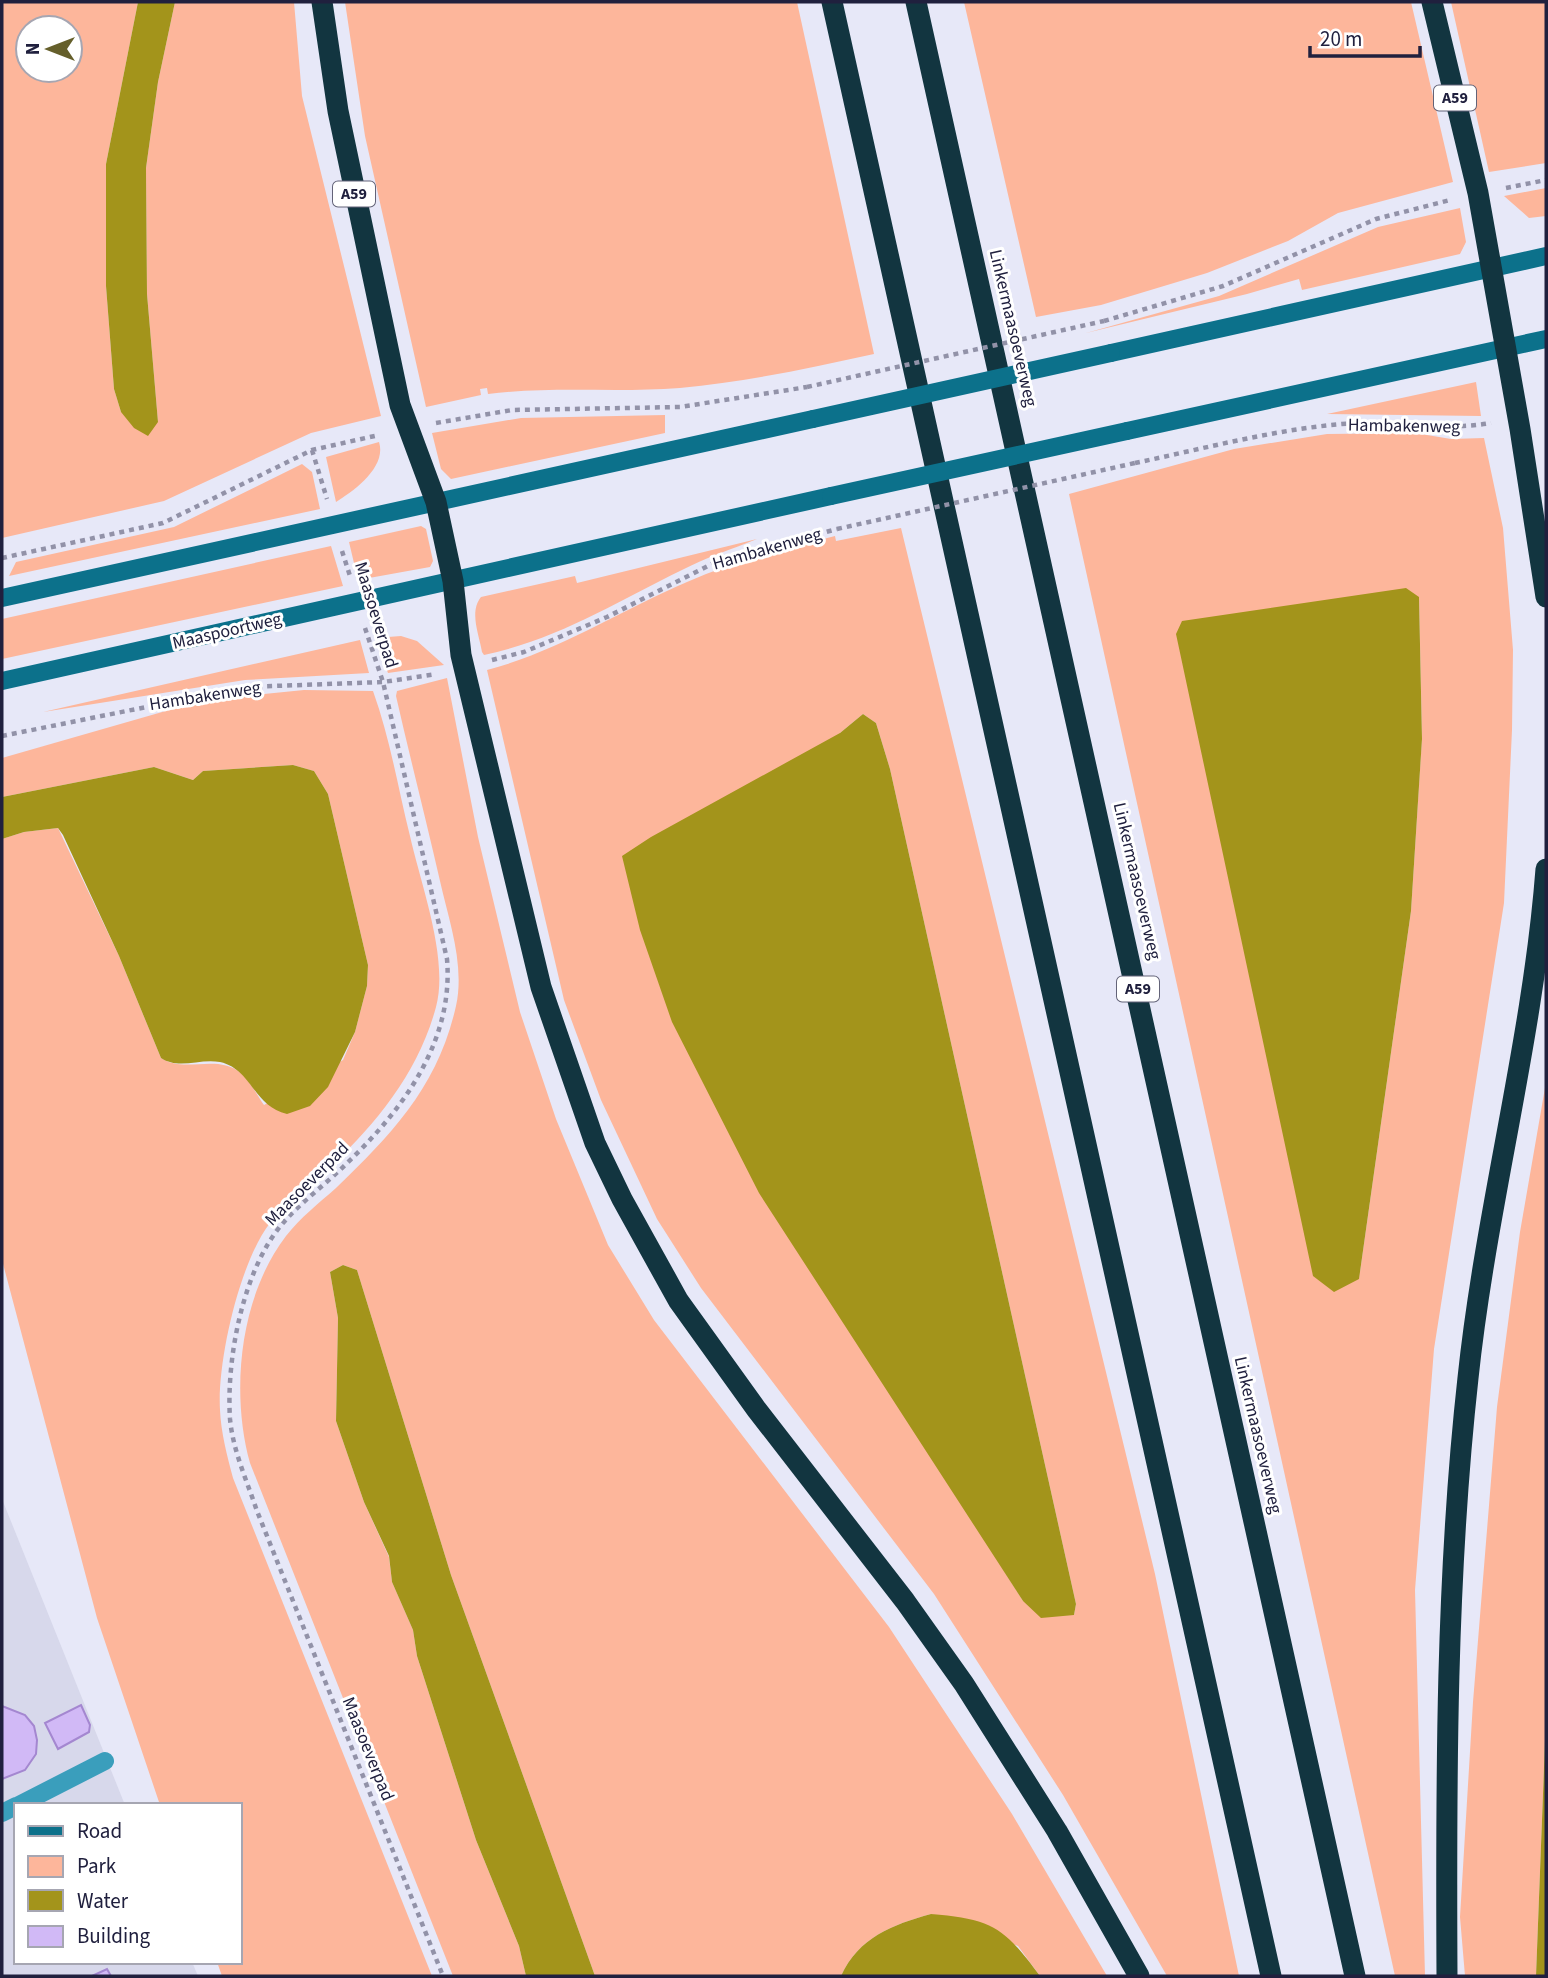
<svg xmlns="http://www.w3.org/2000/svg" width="1548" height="1978" viewBox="0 0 1548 1978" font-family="'Source Sans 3',sans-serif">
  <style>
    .built { fill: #d7d8eb }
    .green { fill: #fdb69b; fill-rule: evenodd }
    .water { fill: #a3941b }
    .building { fill: #d1b9f6; stroke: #a487d0; stroke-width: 2 }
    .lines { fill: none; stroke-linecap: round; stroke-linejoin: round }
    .path { stroke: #9292a8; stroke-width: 4.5; stroke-dasharray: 5 5; stroke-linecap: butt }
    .lane { stroke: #3a9ebc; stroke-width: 18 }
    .secondary { stroke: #0c718b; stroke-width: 18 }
    .highway { stroke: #123540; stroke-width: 21 }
    .path-bridge { stroke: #9292a8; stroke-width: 4.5; stroke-dasharray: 5 5; stroke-linecap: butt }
    .secondary-bridge { stroke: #0c718b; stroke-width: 18 }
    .labels { text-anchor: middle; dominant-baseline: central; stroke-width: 6; stroke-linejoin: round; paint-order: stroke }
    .shield { fill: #fff; stroke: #636378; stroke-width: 2 }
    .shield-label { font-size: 16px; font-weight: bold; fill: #20203e }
    .street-label { font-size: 18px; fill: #20203e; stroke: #fff }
  </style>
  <rect width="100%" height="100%" fill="#e7e8f8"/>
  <!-- built -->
  <path class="built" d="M 2,1499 L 125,1805 L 16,1805 L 16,1962 L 192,1962 L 198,1976 L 2,1976 Z"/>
  <!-- green -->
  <path class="green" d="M 2,2 L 138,2 L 106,164 L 106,286 L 114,389 L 121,412 L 158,422 L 147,294 L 146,168 L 158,82 L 175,2 L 294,2 L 302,96 L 381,416 L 311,433 L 164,501 L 2,538 ZM 28,28 L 70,28 L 70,70 L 28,70 Z
    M 345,2 L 797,2 L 874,354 C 810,368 746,382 680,388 C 616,393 552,386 488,394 L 487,388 L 480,389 L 481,395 L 426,407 L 365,136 Z
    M 964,2 L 1411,2 L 1453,182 L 1338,213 L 1288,241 L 1207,273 L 1101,305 L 1036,317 Z
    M 1451,2 L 1546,2 L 1546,163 L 1489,172 Z
    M 1546,188 L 1546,216 L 1529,218 L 1504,196 Z
    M 1460,208 L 1466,242 L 1460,254 L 1302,290 L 1299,279 L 1247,294 L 1086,333 L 1219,296 L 1378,227 Z
    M 1476,382 L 1481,416 L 1327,414 Z
    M 665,415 L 665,433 L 451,479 L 441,469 L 432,433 L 521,418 Z
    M 1415,433 L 1451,439 L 1484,438 L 1503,528 L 1513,650 L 1512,730 L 1504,903 L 1434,1349 L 1415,1590 L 1425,1976 L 1395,1976 L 1069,494 L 1234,449 L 1327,434 ZM 1419,597 L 1422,738 L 1411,911 L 1359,1279 Z
    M 379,442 C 387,467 354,491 336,502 L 326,457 Z
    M 302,464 L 312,472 L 320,509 L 9,576 L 16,562 L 174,527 Z
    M 421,526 L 426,529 L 433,561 L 430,567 L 358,580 L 349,542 Z
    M 901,528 L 1155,1574 L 1239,1976 L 1167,1976 L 1063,1795 L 934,1594 L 701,1288 L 657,1219 L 601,1100 L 564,1000 L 487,670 C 559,651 619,611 687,582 C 735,561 784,549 835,536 L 836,541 ZM 863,714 L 876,723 L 890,769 L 1076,1604 L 1074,1615 L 1023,1601 L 936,1462 L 840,733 Z
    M 757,539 C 732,549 705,558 682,570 C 617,602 556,640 484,655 L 482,652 C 479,634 469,612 481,597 L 575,576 L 577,583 Z
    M 331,546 L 343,586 L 2,659 L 2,619 Z
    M 401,636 L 417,641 L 444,665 L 388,673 L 375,638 Z
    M 360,640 L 369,673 L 245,680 L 43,712 Z
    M 447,678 L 478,837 L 520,1012 L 556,1119 L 608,1245 L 654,1320 L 889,1627 L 1012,1814 L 1107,1976 L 1040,1976 L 1018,1946 L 931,1914 C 892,1925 859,1937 841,1976 L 595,1976 L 451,1575 L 357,1270 L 343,1265 L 330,1272 L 338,1318 L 336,1421 L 364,1502 L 389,1557 L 392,1582 L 413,1630 L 417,1656 L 476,1840 L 519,1946 L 526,1976 L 453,1976 L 250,1463 C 230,1391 240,1296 286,1236 C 300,1218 319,1203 336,1188 C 393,1133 438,1086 456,1006 C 465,965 449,921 440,881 C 426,819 410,758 396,696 L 397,691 Z
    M 304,690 L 373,691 C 390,738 398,788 410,836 C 421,885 449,959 436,1007 C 419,1070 379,1121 332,1165 C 312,1184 288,1201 270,1223 C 240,1261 217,1361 220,1410 C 221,1433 227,1455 233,1478 L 432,1976 L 222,1976 L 217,1962 L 240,1962 L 240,1805 L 160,1805 L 97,1618 L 2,1260 L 2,839 L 24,832 L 58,828 L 119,956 L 161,1058 C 185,1074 216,1053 241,1073 C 250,1081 257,1095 264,1105 L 343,1060 L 355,1032 L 367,986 L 368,965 L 328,794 L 314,771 L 293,765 L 203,771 L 193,780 L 154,767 L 2,797 L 2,758 L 204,700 Z
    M 1546,1082 L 1546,1715 L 1536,1976 L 1465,1976 L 1460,1917 L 1473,1702 L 1497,1407 L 1520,1232 Z"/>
  <!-- water -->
  <path class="water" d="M 138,2 L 175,2 L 158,82 L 146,168 L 147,294 L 158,422 L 148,436 L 134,428 L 121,412 L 114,389 L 106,286 L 106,164 Z
    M 1406,588 L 1419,597 L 1422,739 L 1411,911 L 1359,1279 L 1334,1292 L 1313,1276 L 1176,634 L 1182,621 Z
    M 863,714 L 876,723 L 890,769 L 1076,1604 L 1074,1615 L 1041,1618 L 1023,1601 L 759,1193 L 672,1022 L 640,930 L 622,856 L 651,837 L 840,733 Z
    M 293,765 L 314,771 L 328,794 L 368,965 L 367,986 L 355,1032 L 328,1087 L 310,1106 L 287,1114 C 253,1106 252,1069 220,1062 C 200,1058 179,1070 161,1058 L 119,956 L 63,835 L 58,828 L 24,832 L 2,839 L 2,797 L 154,767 L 193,780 L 203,771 Z
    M 343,1265 L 357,1270 L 451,1575 L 595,1976 L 526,1976 L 519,1946 L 476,1840 L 417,1656 L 413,1630 L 392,1582 L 389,1556 L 364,1502 L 336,1421 L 338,1318 L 330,1272 Z
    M 1546,1715 L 1546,1976 L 1536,1976 Z
    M 931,1914 C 992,1919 1004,1927 1040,1976 L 841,1976 C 859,1937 892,1925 931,1914 Z"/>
  <!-- building -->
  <path class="building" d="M 81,1705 L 90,1725 L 89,1732 L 58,1749 L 45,1723 Z
    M 2,1706 L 25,1715 L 34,1726 L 37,1740 L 36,1754 L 25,1770 L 2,1779 Z
    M 107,1969 L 111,1976 L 92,1976 Z"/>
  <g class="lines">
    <!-- path -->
    <path class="path" d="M 1506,188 L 1546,180
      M 1104,321 L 1223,286 L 1376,219 L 1450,200
      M 436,423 L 512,410 L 680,407 L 807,387
      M 312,450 L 327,499
      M 1135,463 C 1207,448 1283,427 1357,423 C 1402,422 1446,431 1491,423
      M 342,551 L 350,576
      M 2,558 L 163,523 L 312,450 L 379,435
      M 365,628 L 383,682 L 447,959 C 454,1042 402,1111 345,1165 C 325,1185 301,1202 283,1223 C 243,1269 226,1359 230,1419 C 233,1451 247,1481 257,1511 L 443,1976
      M 492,660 L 524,652 L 607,617 L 718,561 L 837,529
      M 2,736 L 246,687 L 383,682 L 436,674"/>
    <!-- lane -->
    <path class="lane" d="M 19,1805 L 105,1761
      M 2,1813 L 16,1806"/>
    <!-- secondary -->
    <path class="secondary" d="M 1111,353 L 1546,256
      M 1127,431 L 1546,339
      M 2,598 L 813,419
      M 2,681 L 831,496"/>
    <!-- highway -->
    <path class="highway" d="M 322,2 L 338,111 L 400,405 L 436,502 L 453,581 L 461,655 L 541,987 L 595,1143 L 622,1199 L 678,1300 L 757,1410 L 905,1601 L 964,1684 L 1057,1831 L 1139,1976
      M 832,2 L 1271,1976
      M 916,2 L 1355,1976
      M 1432,2 L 1478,193 L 1520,429 L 1546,597
      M 1447,1976 C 1446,1777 1446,1576 1468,1378 C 1486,1207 1533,1040 1546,869"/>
    <!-- path-bridge -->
    <path class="path-bridge" d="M 807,387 L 1104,321
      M 837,529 L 1135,463"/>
    <!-- secondary-bridge -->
    <path class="secondary-bridge" d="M 813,419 L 1111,353
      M 831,496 L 1127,431"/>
  </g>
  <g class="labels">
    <!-- shield labels -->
    <g class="shield">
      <rect x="1434" y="85.5" width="42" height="25" rx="5"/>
      <rect x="333" y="181.5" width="42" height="25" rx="5"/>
      <rect x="1117" y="976.5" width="42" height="25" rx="5"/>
    </g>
    <g class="shield-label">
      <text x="1455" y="98">A59</text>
      <text x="354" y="194">A59</text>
      <text x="1138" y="989">A59</text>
    </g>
    <!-- street labels -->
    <g class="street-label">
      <text transform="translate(1013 328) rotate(77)">Linkermaasoeverweg</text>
      <text transform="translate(1404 426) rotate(1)">Hambakenweg</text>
      <text transform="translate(767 549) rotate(-16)">Hambakenweg</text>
      <text transform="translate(376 615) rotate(73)">Maasoeverpad</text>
      <text transform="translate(227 631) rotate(-13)">Maaspoortweg</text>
      <text transform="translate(205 696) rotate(-9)">Hambakenweg</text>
      <text transform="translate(1137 881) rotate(77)">Linkermaasoeverweg</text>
      <text transform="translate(307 1184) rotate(-45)">Maasoeverpad</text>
      <text transform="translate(1258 1435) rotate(77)">Linkermaasoeverweg</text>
      <text transform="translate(368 1749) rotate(68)">Maasoeverpad</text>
    </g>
  </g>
  <!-- border -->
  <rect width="1548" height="1978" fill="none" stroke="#20203e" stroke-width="7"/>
  <!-- legend -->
  <rect x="14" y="1803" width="228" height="161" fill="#ffffff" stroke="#a6a6b2" stroke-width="2"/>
  <rect x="28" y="1826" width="35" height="10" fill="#0c718b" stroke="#a6a6b2" stroke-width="2"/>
  <text x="77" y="1838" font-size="21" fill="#20203e">Road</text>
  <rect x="28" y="1856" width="35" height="21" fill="#fdb69b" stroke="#a6a6b2" stroke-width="2"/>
  <text x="77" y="1873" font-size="21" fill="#20203e">Park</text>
  <rect x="28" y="1890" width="35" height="21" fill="#a3941b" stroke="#a6a6b2" stroke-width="2"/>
  <text x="77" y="1908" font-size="21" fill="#20203e">Water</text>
  <rect x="28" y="1926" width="35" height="21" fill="#d1b9f6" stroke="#a6a6b2" stroke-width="2"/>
  <text x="77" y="1943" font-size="21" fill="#20203e">Building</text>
  <!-- north arrow -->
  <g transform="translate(49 49) rotate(270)"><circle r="33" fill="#ffffff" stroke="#a6a6b2" stroke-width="2"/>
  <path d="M0-5L12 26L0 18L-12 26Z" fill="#655f2b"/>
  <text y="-10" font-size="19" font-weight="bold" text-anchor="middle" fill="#20203e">N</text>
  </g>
  <!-- scale -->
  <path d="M1310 46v10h110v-10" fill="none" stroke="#20203e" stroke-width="3.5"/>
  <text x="1320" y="46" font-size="21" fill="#20203e" stroke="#ffffff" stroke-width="5" paint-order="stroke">20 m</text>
</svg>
